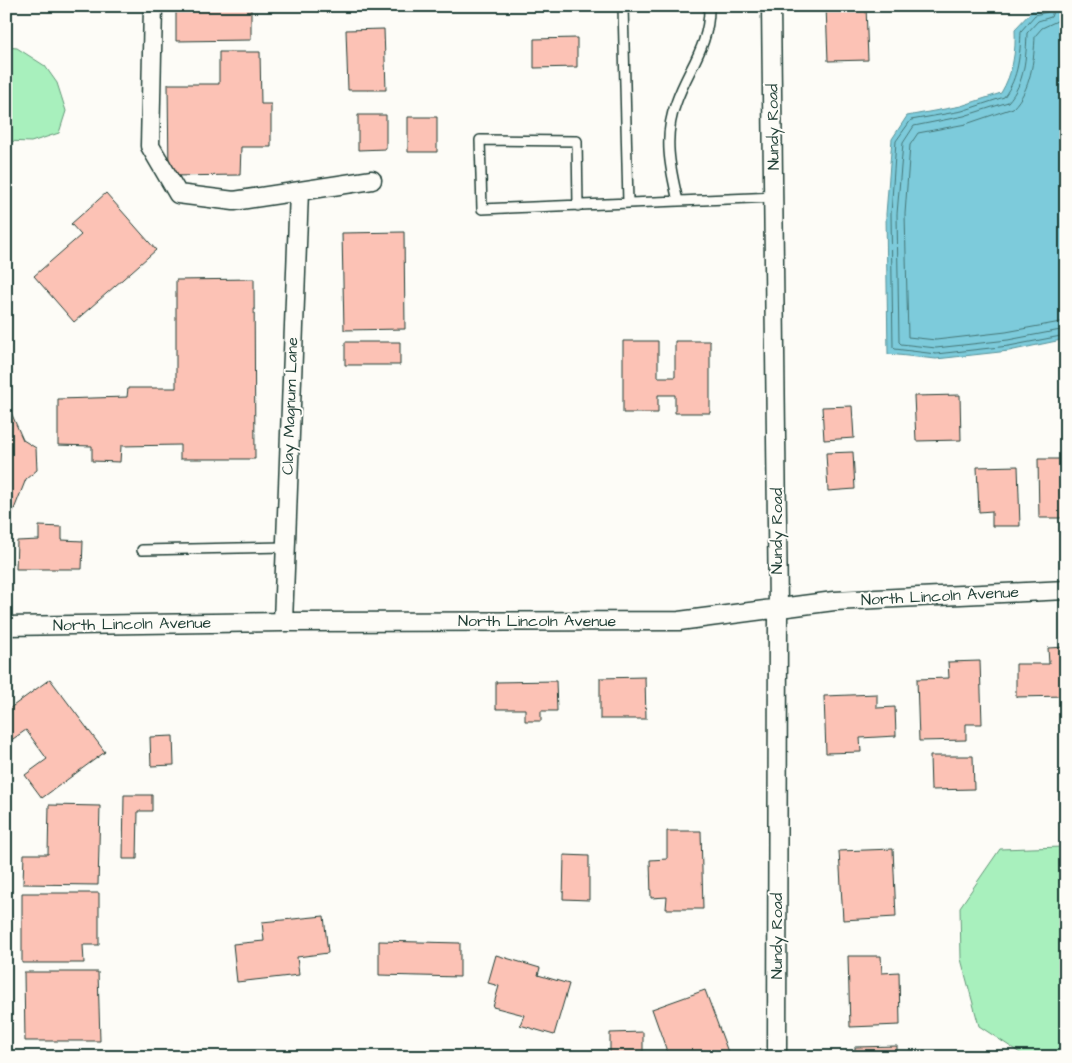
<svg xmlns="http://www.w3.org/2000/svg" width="1072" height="1063" viewBox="0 0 1072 1063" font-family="'Architects Daughter',sans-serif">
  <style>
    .green { fill: #a8f0bd; stroke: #649678 }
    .water { fill: #7dcbdb; stroke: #579298 }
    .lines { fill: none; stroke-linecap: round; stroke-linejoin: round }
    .shore { stroke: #457677; stroke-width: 1 }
    .building { fill: #fcc2b5; stroke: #1f3d34 }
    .lane-casing { stroke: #1f3d34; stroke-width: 12 }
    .street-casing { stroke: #1f3d34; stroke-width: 21 }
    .lane { stroke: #fdfcf7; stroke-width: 9 }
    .street { stroke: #fdfcf7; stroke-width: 18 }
    .labels { text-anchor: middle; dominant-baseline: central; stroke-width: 4; stroke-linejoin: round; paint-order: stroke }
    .street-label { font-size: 16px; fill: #1f3d34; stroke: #fdfcf7 }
  </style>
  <rect width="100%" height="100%" fill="#fdfcf7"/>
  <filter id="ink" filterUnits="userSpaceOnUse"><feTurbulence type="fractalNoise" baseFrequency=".02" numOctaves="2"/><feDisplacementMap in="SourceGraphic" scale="10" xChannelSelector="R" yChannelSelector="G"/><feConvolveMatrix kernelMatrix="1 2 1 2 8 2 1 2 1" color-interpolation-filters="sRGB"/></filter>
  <g filter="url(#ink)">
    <!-- green -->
    <path class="green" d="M 6,47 L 17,48 L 45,66 L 57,83 L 66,111 L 59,133 L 31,142 L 6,141 Z
      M 1062,847 L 1066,848 L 1066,1057 L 1026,1057 L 979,1026 L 961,959 L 960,907 L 1000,849 Z"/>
    <!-- water -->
    <path class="water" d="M 1058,6 L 1066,6 L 1066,339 L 1009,351 L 936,359 L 888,354 L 886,214 L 892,139 L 907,116 L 961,106 L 1001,93 C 1013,73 1016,52 1015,29 L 1033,10 Z"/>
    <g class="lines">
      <!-- shore -->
      <path class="shore" d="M 1049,6 L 1047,12 L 1035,15 L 1021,31 C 1020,54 1019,77 1004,97 L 962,111 L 911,120 L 896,141 L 891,214 L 893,347 L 895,349 L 936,354 L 1009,346 L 1066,335
        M 1055,6 L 1051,17 L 1038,21 L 1027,33 C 1026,57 1025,83 1008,102 L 964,116 L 914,126 L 903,143 L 897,214 L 899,342 L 901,344 L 936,348 L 1008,340 L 1066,329
        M 1063,6 L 1057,21 L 1042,28 L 1035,36 C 1034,60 1031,90 1013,108 L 966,124 L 918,133 L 910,145 L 905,214 L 908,337 L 936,340 L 1006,332 L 1066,321"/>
    </g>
    <!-- building -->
    <path class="building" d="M 176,6 L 251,6 L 251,40 L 176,41 Z
      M 826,6 L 866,6 L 868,60 L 828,61 Z
      M 384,29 L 386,90 L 348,90 L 346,30 Z
      M 577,38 L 577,67 L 534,68 L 534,39 Z
      M 219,52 L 260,52 L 261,104 L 271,104 L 271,147 L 241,147 L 240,175 L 169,176 L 168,84 L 219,84 Z
      M 358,115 L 386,115 L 386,149 L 358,150 Z
      M 408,117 L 437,117 L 437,152 L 408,152 Z
      M 106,193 L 156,250 L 74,322 L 34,276 L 81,235 L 71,224 Z
      M 404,232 L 405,329 L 344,330 L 342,233 Z
      M 254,279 L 255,459 L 180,459 L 180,445 L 121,446 L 120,462 L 92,461 L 92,446 L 58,445 L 58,399 L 127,397 L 128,388 L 176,388 L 176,280 Z
      M 623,341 L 658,341 L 658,377 L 675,377 L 675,341 L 710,341 L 710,413 L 675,413 L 675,395 L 658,395 L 658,413 L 623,413 Z
      M 345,342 L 400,342 L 400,365 L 345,365 Z
      M 960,395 L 961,440 L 916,441 L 914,396 Z
      M 6,401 L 23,440 L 36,448 L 37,470 L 26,479 L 11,517 L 6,515 Z
      M 852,406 L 854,438 L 824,440 L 822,407 Z
      M 853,452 L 855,489 L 828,491 L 826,453 Z
      M 1038,459 L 1066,459 L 1066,518 L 1039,518 Z
      M 1018,466 L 1020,526 L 992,526 L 992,511 L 979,512 L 977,467 Z
      M 39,526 L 62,527 L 62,540 L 83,541 L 82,569 L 16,569 L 17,541 L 39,540 Z
      M 1066,647 L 1066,696 L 1016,697 L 1016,664 L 1049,664 L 1048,648 Z
      M 980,661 L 982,724 L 966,724 L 966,740 L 919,741 L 917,679 L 949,678 L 948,662 Z
      M 645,677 L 646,719 L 600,719 L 600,678 Z
      M 50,679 L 105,752 L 42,798 L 25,775 L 47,759 L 26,730 L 10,741 L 6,736 L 6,711 Z
      M 556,681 L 557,711 L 541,711 L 541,721 L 525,721 L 525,709 L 496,709 L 496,682 Z
      M 877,694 L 877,708 L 895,707 L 896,736 L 860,738 L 861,752 L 826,753 L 824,696 Z
      M 173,736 L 174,765 L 151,766 L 150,737 Z
      M 930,756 L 973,756 L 974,789 L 931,790 Z
      M 124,795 L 152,795 L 152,811 L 138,811 L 137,859 L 123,859 Z
      M 49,805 L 100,806 L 98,885 L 23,884 L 24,854 L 48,854 Z
      M 667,831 L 701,831 L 703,909 L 666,909 L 667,897 L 651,898 L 650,860 L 667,859 Z
      M 893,849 L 896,917 L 843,920 L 839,851 Z
      M 564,855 L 589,856 L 589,900 L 563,899 Z
      M 22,893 L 99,893 L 99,945 L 83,945 L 84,963 L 22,963 Z
      M 324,916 L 328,953 L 297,957 L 299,975 L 237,982 L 233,944 L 264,941 L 262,922 Z
      M 379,941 L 460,943 L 460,977 L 379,975 Z
      M 496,955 L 540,968 L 538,975 L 569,984 L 554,1035 L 520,1025 L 524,1015 L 493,1007 L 499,986 L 488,983 Z
      M 848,956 L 881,956 L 882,973 L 899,972 L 900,1025 L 850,1027 Z
      M 24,972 L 98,972 L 100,1041 L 25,1041 Z
      M 705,990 L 728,1052 L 713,1057 L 669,1057 L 652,1009 Z
      M 643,1032 L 643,1057 L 610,1057 L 610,1033 Z
      M 897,1046 L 897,1057 L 855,1057 L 855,1047 Z"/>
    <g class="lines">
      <defs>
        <path id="lane" d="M 623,6 L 628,203
          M 678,201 C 670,168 663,136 676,103 C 688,68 710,46 709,6
          M 578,206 L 577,141 L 480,140 L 482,209 L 775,197
          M 142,550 L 285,547"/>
        <path id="street" d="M 153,6 L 150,146 L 178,194 L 234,201 L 372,180
          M 771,6 L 778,609 L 777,1057
          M 283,622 L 299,191
          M 6,626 L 283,622 L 679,621 L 834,601 L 1066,590"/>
      </defs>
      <!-- lane casing -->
      <use href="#lane" class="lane-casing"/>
      <!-- street casing -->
      <use href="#street" class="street-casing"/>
      <!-- lane -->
      <use href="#lane" class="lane"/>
      <!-- street -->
      <use href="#street" class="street"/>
    </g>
  </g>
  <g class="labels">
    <!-- street labels -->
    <g class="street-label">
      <text transform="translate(773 127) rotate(-91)">Nundy Road</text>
      <text transform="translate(290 406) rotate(-88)">Clay Magnum Lane</text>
      <text transform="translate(777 531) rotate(-90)">Nundy Road</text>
      <text transform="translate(940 596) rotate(-3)">North Lincoln Avenue</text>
      <text x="537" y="621">North Lincoln Avenue</text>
      <text transform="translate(132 624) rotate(-1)">North Lincoln Avenue</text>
      <text transform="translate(777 936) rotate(-90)">Nundy Road</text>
    </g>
  </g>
  <!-- margin -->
  <rect width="1072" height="1063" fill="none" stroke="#fdfcf7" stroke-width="25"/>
  <rect x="12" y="12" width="1047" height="1038" fill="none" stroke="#1f3d34" stroke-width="2" filter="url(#ink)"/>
</svg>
